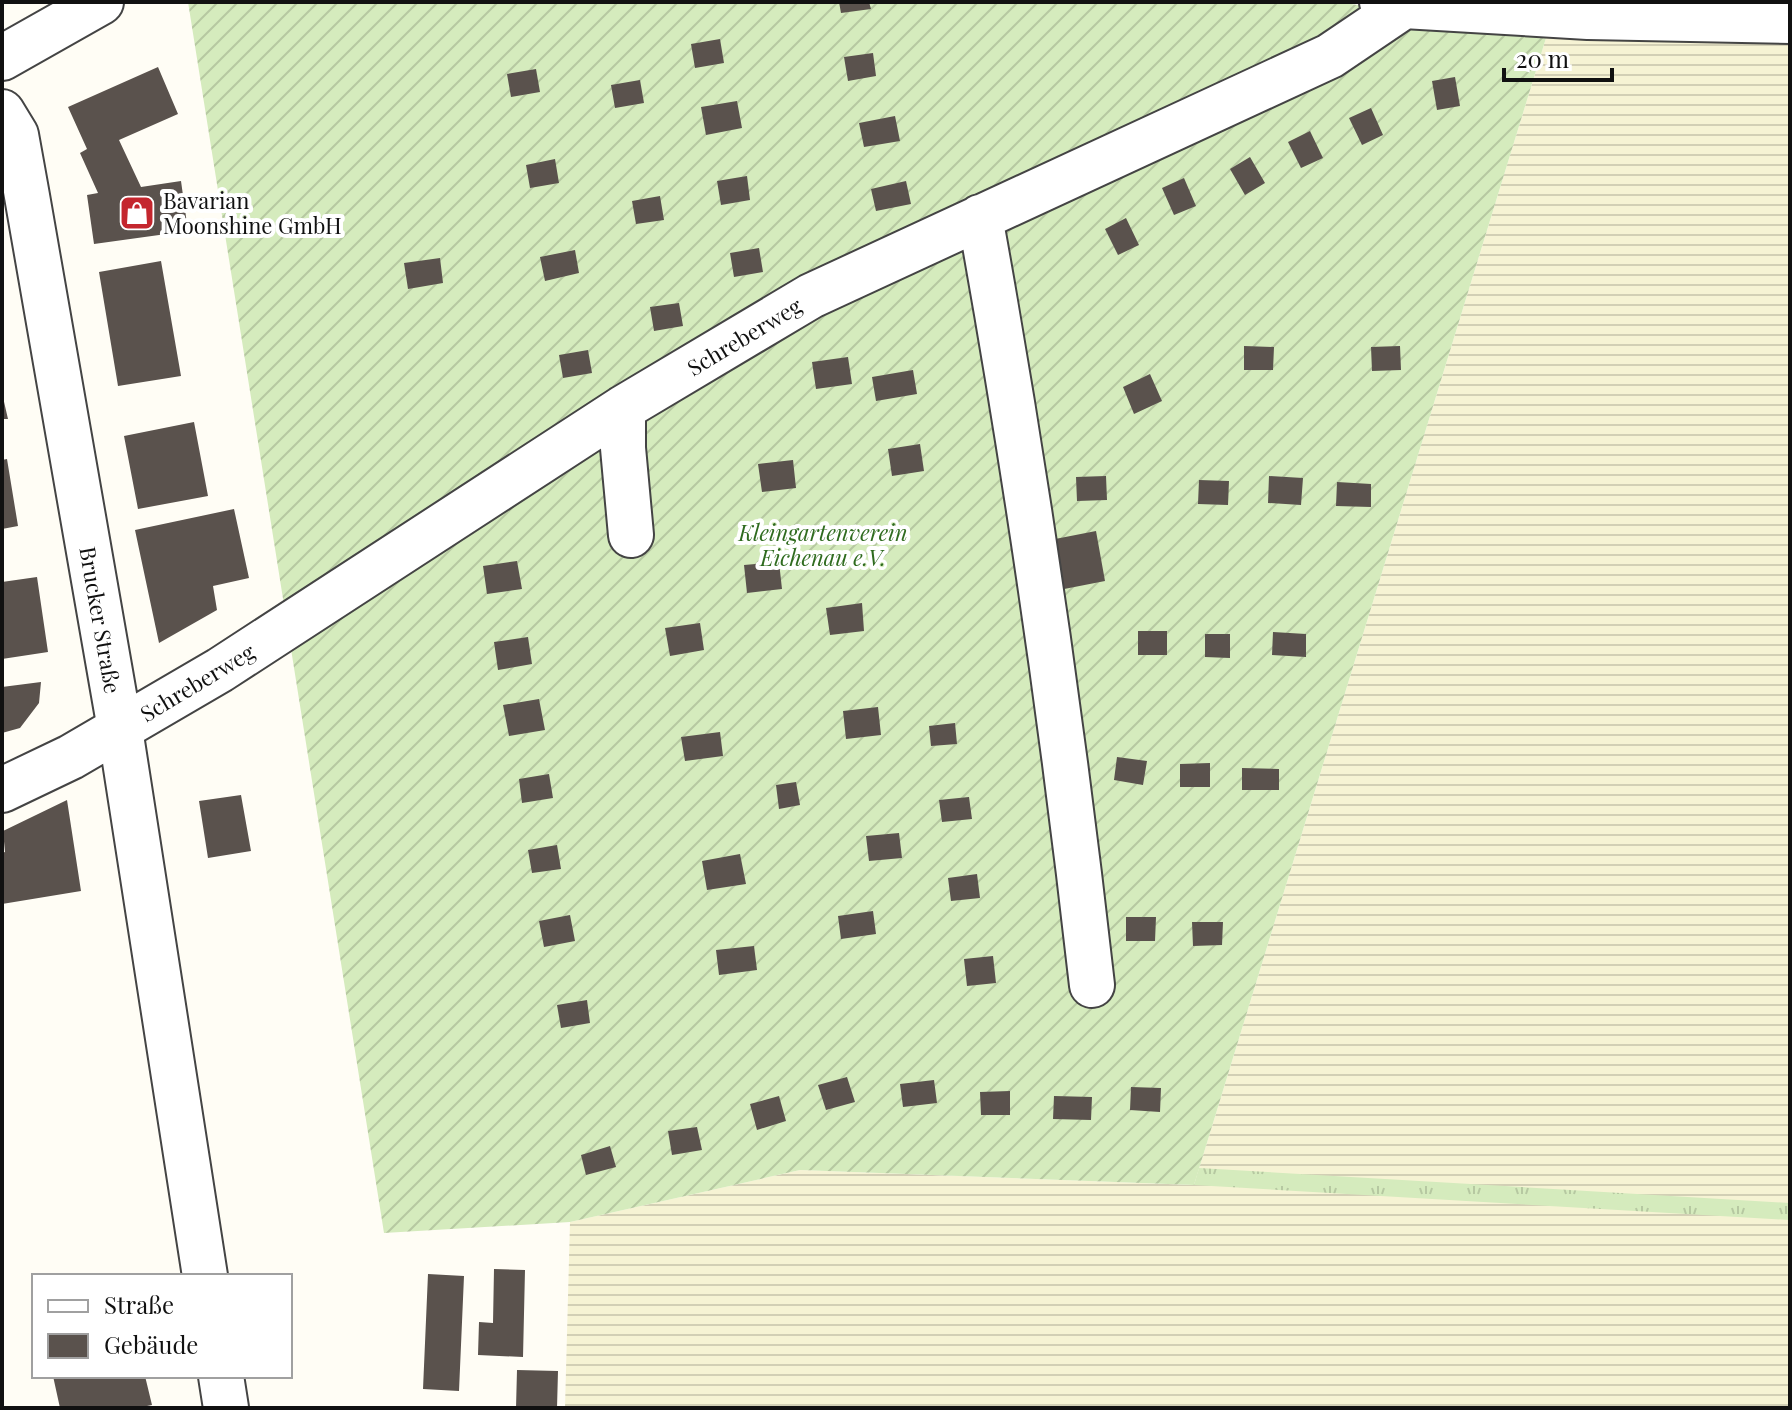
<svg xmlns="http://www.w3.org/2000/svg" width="1792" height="1410" viewBox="0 0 1792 1410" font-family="'Playfair Display',serif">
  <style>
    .farmland { fill: url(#farmland-rules) }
    .grass { fill: url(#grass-tufts) }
    .garden { fill: url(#garden-furrows) }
    .building { fill: #5a524d }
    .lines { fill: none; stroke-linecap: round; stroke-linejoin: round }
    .minor-casing { stroke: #444; stroke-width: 48 }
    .minor { stroke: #fff; stroke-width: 44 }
    .labels { text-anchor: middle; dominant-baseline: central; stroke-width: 8; stroke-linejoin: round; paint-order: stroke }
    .poi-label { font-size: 22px; fill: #111; stroke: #fff; text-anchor: start }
    .street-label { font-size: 22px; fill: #111; stroke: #fff }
    .park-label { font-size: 22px; font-style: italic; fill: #2f6b1f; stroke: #fff }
  </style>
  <defs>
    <pattern id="farmland-rules" width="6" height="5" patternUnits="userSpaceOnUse" patternTransform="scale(2)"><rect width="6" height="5" fill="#f6f3d4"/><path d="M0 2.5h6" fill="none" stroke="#d2cfb5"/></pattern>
    <pattern id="grass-tufts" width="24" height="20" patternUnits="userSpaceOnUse" patternTransform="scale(2)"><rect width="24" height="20" fill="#d5ebbd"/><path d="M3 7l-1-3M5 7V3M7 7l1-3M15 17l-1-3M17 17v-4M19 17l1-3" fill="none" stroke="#b6c8a1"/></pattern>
    <pattern id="garden-furrows" width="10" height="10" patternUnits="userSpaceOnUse" patternTransform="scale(2)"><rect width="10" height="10" fill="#d5ebbd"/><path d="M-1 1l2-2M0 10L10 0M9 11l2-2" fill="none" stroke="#b6c8a1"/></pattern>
  </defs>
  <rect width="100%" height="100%" fill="#fffdf5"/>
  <!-- farmland -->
  <path class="farmland" d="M 1597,34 L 1790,41 L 1790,1408 L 565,1408 L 570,1222 L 800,1170 L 1194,1185 L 1546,38 Z"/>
  <!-- grass -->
  <path class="grass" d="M 1199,1168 L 1790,1203 L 1790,1220 L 1194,1185 Z"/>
  <!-- garden -->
  <path class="garden" d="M 188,2 L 1340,2 L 1546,38 L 1194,1185 L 800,1170 L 570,1222 L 384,1233 Z"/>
  <!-- building -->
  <path class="building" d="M 839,2 L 869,2 L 871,9 L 841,13 Z
    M 720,39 L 724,63 L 695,68 L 691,44 Z
    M 873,53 L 876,76 L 848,81 L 844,57 Z
    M 158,67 L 178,114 L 119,140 L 141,187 L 181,181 L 188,231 L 94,244 L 87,195 L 98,193 L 80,153 L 87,149 L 68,107 Z
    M 536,69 L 540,92 L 511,97 L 507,74 Z
    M 1455,77 L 1460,106 L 1437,110 L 1432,81 Z
    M 640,80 L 644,103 L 615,108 L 611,85 Z
    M 737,101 L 742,128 L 706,135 L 701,107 Z
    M 1371,108 L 1383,135 L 1362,145 L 1349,118 Z
    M 895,116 L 900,141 L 864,147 L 859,123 Z
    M 1310,131 L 1323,158 L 1301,168 L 1288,142 Z
    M 1250,157 L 1265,183 L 1245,195 L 1230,169 Z
    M 555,159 L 559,183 L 530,188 L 526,165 Z
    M 747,176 L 750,200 L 721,205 L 717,181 Z
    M 1184,178 L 1196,206 L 1174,215 L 1162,188 Z
    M 906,181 L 911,204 L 876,211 L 871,189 Z
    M 660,196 L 664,220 L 636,224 L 632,201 Z
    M 1126,218 L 1139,245 L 1118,255 L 1105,229 Z
    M 759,248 L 763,272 L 734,277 L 730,253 Z
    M 575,250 L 579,273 L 545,281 L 540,257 Z
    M 440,258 L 443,283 L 408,289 L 404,263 Z
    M 161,261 L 181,376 L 118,386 L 99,272 Z
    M 679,303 L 683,326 L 654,331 L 650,307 Z
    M 1244,346 L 1274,347 L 1273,370 L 1244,370 Z
    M 1400,346 L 1401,370 L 1372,371 L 1371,347 Z
    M 588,350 L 592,373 L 563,378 L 559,355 Z
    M 848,357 L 852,384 L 816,389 L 812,362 Z
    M 913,370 L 917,394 L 876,401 L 872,377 Z
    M 1150,374 L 1162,401 L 1134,414 L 1123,387 Z
    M 2,393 L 8,419 L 2,419 Z
    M 194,422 L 208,496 L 138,509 L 124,436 Z
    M 920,444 L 924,471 L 892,476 L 888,449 Z
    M 7,459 L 18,526 L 2,529 L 2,460 Z
    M 793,460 L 796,488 L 762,492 L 758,464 Z
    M 1106,476 L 1107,500 L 1077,501 L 1076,477 Z
    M 1269,476 L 1303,478 L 1301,505 L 1268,503 Z
    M 1199,480 L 1229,481 L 1228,505 L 1198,504 Z
    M 1337,482 L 1371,484 L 1371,507 L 1336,506 Z
    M 234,509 L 249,578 L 213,586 L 217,610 L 159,643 L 135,530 Z
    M 1096,531 L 1105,581 L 1054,591 L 1045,541 Z
    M 517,561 L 522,589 L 487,594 L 483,566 Z
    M 779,562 L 782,589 L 747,593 L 744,565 Z
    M 37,577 L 48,652 L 2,659 L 2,582 Z
    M 862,603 L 864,631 L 830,635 L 826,608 Z
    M 700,623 L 704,650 L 670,656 L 665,628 Z
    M 1138,631 L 1167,631 L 1167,655 L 1138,655 Z
    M 1273,632 L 1306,634 L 1306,657 L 1272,655 Z
    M 1205,634 L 1230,634 L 1230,658 L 1205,657 Z
    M 528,637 L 532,664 L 498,670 L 494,642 Z
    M 41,682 L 39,703 L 20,728 L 2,733 L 2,687 Z
    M 539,699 L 545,730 L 509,736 L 503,705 Z
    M 878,707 L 881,735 L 846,739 L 843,711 Z
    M 955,723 L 957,744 L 931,746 L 929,726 Z
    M 720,732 L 723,756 L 685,761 L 681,737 Z
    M 1117,757 L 1147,761 L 1143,785 L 1114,780 Z
    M 1210,763 L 1210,787 L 1180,787 L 1180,764 Z
    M 1242,768 L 1279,769 L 1279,790 L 1242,790 Z
    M 549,774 L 553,798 L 522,803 L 519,779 Z
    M 796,782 L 800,805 L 779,809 L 776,785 Z
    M 241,795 L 251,851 L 208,858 L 199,801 Z
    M 969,797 L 972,819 L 942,822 L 939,800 Z
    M 67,800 L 81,891 L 2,904 L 2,853 L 5,852 L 3,831 Z
    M 899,833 L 902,858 L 869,861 L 866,836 Z
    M 557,845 L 561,869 L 532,873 L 528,850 Z
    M 740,854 L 746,884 L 707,890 L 702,861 Z
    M 977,874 L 980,898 L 951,901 L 948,878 Z
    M 873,911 L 876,934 L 841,939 L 838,916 Z
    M 570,915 L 575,941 L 544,947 L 539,921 Z
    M 1126,917 L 1156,917 L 1155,941 L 1126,941 Z
    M 1192,922 L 1223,922 L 1222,945 L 1193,946 Z
    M 754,946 L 757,970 L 719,975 L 716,950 Z
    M 993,956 L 996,983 L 967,986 L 964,959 Z
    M 587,1000 L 590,1023 L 561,1028 L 557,1005 Z
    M 847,1077 L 855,1102 L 826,1110 L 818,1085 Z
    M 934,1080 L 937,1103 L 903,1107 L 900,1084 Z
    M 1131,1087 L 1161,1088 L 1160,1112 L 1130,1110 Z
    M 1010,1091 L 1010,1115 L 981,1115 L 980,1092 Z
    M 779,1096 L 786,1121 L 757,1130 L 750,1104 Z
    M 1054,1096 L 1092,1097 L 1091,1120 L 1053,1119 Z
    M 697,1127 L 702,1150 L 672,1155 L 668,1131 Z
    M 610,1146 L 616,1167 L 586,1175 L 581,1155 Z
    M 494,1269 L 525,1270 L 523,1357 L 478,1355 L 479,1322 L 493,1323 Z
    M 428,1274 L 464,1276 L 459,1391 L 423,1389 Z
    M 517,1370 L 558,1371 L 557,1408 L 516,1408 Z
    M 53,1376 L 145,1376 L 152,1405 L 137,1408 L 60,1408 Z"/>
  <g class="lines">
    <defs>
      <path id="minor" d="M 1382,2 L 1404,6 L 1588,17 L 1790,21
        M 2,58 L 101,2
        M 2,112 L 16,135 L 27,196 L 120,729 L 205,1276
        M 980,217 C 1026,471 1063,727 1092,985
        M 623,408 L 623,448 L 631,535
        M 2,790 L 71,757 L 220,670 L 623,408 L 811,296 L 1330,56 L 1404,6
        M 221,1376 L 226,1408"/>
    </defs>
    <!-- minor casing -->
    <use href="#minor" class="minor-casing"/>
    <!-- minor -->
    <use href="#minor" class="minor"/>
  </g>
  <!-- icons -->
  <defs>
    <symbol id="shop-square" viewBox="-11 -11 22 22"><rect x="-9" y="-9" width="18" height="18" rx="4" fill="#c4262e" stroke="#fff"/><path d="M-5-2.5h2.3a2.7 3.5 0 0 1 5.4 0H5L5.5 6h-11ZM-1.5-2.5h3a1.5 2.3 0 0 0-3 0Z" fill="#fff"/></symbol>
  </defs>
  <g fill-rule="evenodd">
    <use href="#shop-square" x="117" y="193" width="40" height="40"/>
  </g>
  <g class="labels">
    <!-- poi labels -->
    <g class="poi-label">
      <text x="163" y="200">Bavarian<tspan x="163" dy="25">Moonshine GmbH</tspan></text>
    </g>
    <!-- street labels -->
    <g class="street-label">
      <text transform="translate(744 336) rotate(-31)">Schreberweg</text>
      <text transform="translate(101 620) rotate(80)">Brucker Straße</text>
      <text transform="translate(197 682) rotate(-31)">Schreberweg</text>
    </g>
    <!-- park labels -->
    <g class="park-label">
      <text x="823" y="532">Kleingartenverein<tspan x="823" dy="25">Eichenau e.V.</tspan></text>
    </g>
  </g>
  <!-- border -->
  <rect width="1792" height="1410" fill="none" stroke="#111111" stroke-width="8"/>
  <!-- legend -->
  <rect x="32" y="1274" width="260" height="104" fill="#ffffff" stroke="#a0a0a0" stroke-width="2"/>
  <rect x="48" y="1300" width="40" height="12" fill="#ffffff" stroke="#a0a0a0" stroke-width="2"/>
  <text x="104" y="1314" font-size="24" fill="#111111">Straße</text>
  <rect x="48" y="1334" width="40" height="24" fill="#5a524d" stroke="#a0a0a0" stroke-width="2"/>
  <text x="104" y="1354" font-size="24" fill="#111111">Gebäude</text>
  <!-- scale -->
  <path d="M1504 68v12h108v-12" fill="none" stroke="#111111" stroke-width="4"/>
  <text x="1516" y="68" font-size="24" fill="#111111" stroke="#ffffff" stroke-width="6" paint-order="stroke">20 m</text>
</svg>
